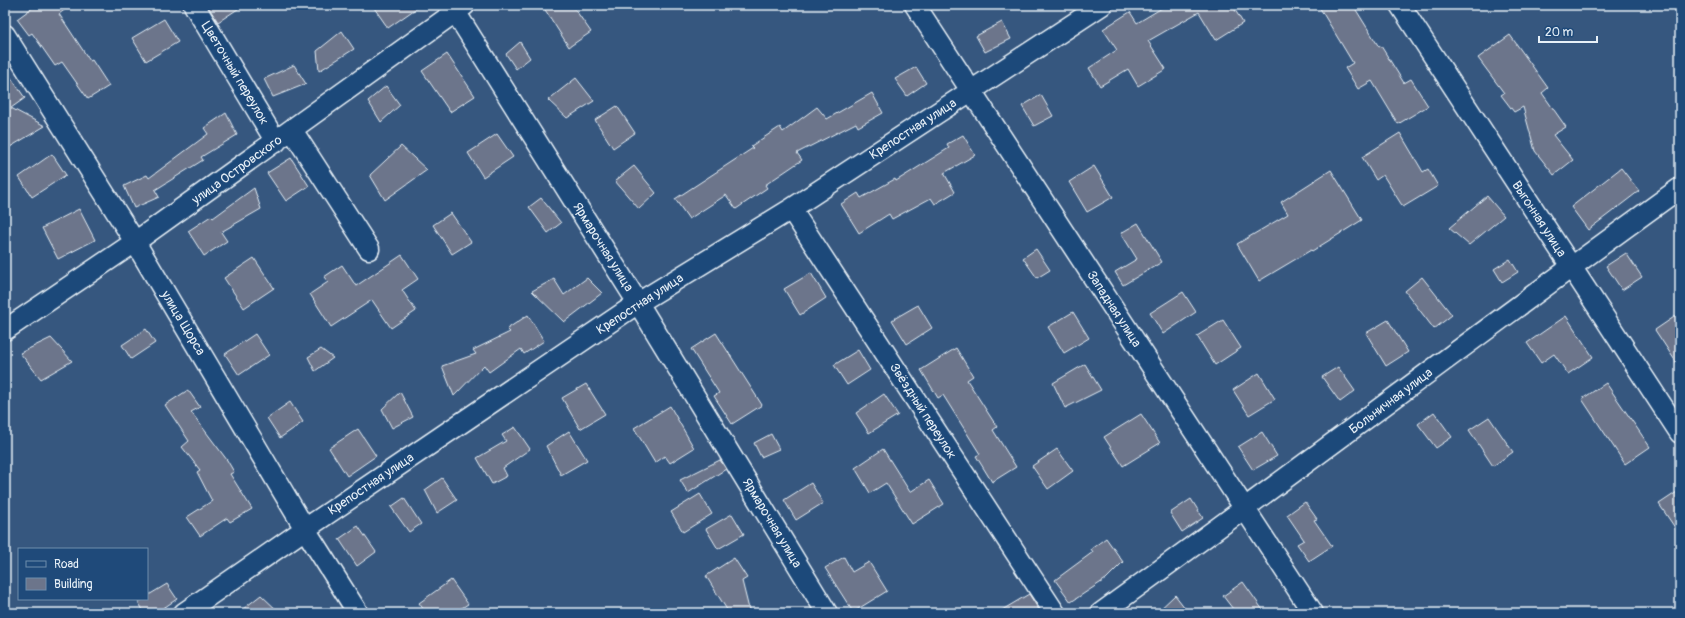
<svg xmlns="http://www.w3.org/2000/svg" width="1685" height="618" viewBox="0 0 1685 618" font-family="Pangolin,sans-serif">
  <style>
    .building { fill: #6c758b; stroke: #e8f1f8 }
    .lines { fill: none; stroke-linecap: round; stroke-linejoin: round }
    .minor-casing { stroke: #e8f1f8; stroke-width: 23 }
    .minor { stroke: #1f4a7a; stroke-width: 20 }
    .labels { text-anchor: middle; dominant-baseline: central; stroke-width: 3.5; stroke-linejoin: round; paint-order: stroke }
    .street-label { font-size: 13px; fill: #e8f1f8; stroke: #1f4a7a }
  </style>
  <rect width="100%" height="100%" fill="#36577f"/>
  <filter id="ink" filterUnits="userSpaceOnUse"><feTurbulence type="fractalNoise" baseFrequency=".025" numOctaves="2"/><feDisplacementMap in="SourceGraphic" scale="8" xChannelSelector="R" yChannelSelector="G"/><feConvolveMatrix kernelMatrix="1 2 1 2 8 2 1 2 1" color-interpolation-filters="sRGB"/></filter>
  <g filter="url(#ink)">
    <!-- building -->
    <path class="building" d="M 36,5 L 71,5 L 59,14 L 90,61 L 92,60 L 109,86 L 88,99 L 62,62 L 55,66 L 32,33 L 29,35 L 17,19 Z
      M 207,5 L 244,5 L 218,22 Z
      M 372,5 L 421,5 L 388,28 Z
      M 542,5 L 572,5 L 591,32 L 569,47 Z
      M 1167,5 L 1232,5 L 1243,23 L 1216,40 L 1199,12 L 1148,41 L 1166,69 L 1138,86 L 1128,69 L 1100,86 L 1089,68 L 1117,50 L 1103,29 L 1130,12 L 1137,23 Z
      M 1318,5 L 1353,5 L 1379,47 L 1381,46 L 1404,83 L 1411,79 L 1428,106 L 1398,124 L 1372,81 L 1358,89 L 1345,68 L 1353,63 Z
      M 164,19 L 178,42 L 146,61 L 132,38 Z
      M 1002,22 L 1011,39 L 985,52 L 976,36 Z
      M 342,31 L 354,49 L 319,71 L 317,51 Z
      M 1510,35 L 1548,88 L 1542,93 L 1566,127 L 1553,135 L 1573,160 L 1554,175 L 1535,151 L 1523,107 L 1514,112 L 1501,95 L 1504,93 L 1478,58 Z
      M 520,42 L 530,58 L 516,69 L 506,54 Z
      M 447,54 L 475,96 L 450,112 L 422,71 Z
      M 294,65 L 306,84 L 273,97 L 264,79 Z
      M 916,67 L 926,83 L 907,96 L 895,79 Z
      M 5,69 L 25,98 L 11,108 L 45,126 L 5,150 Z
      M 576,78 L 594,101 L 567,118 L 548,100 Z
      M 386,86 L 400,105 L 381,122 L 368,101 Z
      M 872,93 L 883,113 L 858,127 L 856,123 L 797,153 L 802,160 L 765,185 L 767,188 L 736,209 L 726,195 L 689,219 L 675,199 L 753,148 L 751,146 L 780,127 L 783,132 L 817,107 L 827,119 Z
      M 1041,95 L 1053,116 L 1034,126 L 1022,106 Z
      M 617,106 L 635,133 L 613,148 L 595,120 Z
      M 226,113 L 237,135 L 201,157 L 203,160 L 155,190 L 159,197 L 134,208 L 124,186 L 147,175 L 149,178 L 208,134 L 204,128 Z
      M 1400,133 L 1423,172 L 1428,169 L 1438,186 L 1403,207 L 1383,175 L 1376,180 L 1362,157 Z
      M 497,134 L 513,157 L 483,177 L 468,153 Z
      M 963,135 L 975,155 L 944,173 L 955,192 L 935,204 L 931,198 L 892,219 L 889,214 L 859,233 L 841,204 L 858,193 L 861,198 L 895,179 L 896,181 L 949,148 L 947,144 Z
      M 401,146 L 427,170 L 385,200 L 370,175 Z
      M 52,154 L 66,175 L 32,197 L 19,177 Z
      M 291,158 L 309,186 L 286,201 L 267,173 Z
      M 634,166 L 656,193 L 639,209 L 615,181 Z
      M 1094,166 L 1113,197 L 1087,212 L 1069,182 Z
      M 1621,168 L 1639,191 L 1588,230 L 1571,207 Z
      M 1331,170 L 1362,220 L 1312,251 L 1311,250 L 1259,281 L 1237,244 L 1288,214 L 1281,202 Z
      M 254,188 L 261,209 L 221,232 L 227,241 L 204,256 L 188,231 L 211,216 L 213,218 Z
      M 1487,196 L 1504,216 L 1469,245 L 1449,228 Z
      M 541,198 L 561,223 L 548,233 L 529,207 Z
      M 79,209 L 95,240 L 58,259 L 42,228 Z
      M 451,213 L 471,242 L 452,254 L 433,225 Z
      M 1138,223 L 1162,262 L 1123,285 L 1115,272 L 1137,259 L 1121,233 Z
      M 1036,249 L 1050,270 L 1037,278 L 1023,258 Z
      M 1626,253 L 1642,277 L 1622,290 L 1606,266 Z
      M 402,255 L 418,279 L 402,290 L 416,311 L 391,328 L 372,300 L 331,327 L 310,294 L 328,282 L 324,277 L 342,265 L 356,286 Z
      M 254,258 L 274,288 L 244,308 L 224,278 Z
      M 1510,259 L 1518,272 L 1502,282 L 1494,269 Z
      M 811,273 L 826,298 L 800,315 L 784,289 Z
      M 1422,277 L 1452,315 L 1434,329 L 1405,291 Z
      M 587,278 L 602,293 L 564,322 L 532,291 L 554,279 L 564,295 Z
      M 1183,292 L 1196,312 L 1163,334 L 1150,313 Z
      M 918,305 L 932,328 L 907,344 L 892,320 Z
      M 1073,312 L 1089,338 L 1064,353 L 1048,327 Z
      M 1680,313 L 1680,368 L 1655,330 Z
      M 528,315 L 544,341 L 524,354 L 521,349 L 489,372 L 484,365 L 454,396 L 442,366 L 476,354 L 473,350 L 510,332 L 507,329 Z
      M 1566,316 L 1593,357 L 1568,374 L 1554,354 L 1541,363 L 1527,343 Z
      M 1223,320 L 1241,348 L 1215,365 L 1197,336 Z
      M 1388,320 L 1408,352 L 1386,366 L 1366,333 Z
      M 146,329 L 155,343 L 131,359 L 122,345 Z
      M 716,333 L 762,405 L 732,424 L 714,396 L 719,393 L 691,349 Z
      M 255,334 L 269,355 L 239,375 L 225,354 Z
      M 51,338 L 72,361 L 41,379 L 20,353 Z
      M 956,348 L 973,376 L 967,380 L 997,427 L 993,430 L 1016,467 L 992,482 L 976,456 L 980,454 L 943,395 L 938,398 L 921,370 Z
      M 321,349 L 333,358 L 315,371 L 308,357 Z
      M 858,350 L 870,370 L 847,385 L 834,365 Z
      M 1085,364 L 1101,390 L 1065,408 L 1053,383 Z
      M 1338,367 L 1355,391 L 1340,402 L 1322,377 Z
      M 1259,373 L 1275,399 L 1249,415 L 1233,390 Z
      M 1606,383 L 1650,447 L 1625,464 L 1582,399 Z
      M 586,384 L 605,414 L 580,429 L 562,398 Z
      M 188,390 L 200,407 L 191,412 L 227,460 L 234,472 L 230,474 L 252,509 L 230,522 L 227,518 L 200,536 L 187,517 L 212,501 L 197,472 L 200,470 L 182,447 L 189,441 L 165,405 Z
      M 400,392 L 413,417 L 392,428 L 382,409 Z
      M 884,394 L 898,415 L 869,433 L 856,413 Z
      M 290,402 L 303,422 L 280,438 L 267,418 Z
      M 670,406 L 694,448 L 670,463 L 665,456 L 655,463 L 634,428 Z
      M 1434,412 L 1452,437 L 1436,448 L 1418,424 Z
      M 1141,414 L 1160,443 L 1123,466 L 1104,437 Z
      M 1489,417 L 1513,452 L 1493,466 L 1469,430 Z
      M 515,427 L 530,449 L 503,468 L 507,476 L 492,484 L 477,458 L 506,441 L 502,435 Z
      M 358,429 L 376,456 L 347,476 L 329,448 Z
      M 569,431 L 587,460 L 561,475 L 546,446 Z
      M 1262,432 L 1277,456 L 1253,470 L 1238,447 Z
      M 771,434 L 779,449 L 761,457 L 754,443 Z
      M 883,449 L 910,492 L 929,480 L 944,504 L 912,524 L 886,483 L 870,493 L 855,468 Z
      M 1057,449 L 1073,471 L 1048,489 L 1032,466 Z
      M 720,460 L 726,469 L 688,493 L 680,480 Z
      M 442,478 L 457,500 L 437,513 L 425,490 Z
      M 811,483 L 823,503 L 796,520 L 784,500 Z
      M 1680,490 L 1680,535 L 1659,504 Z
      M 700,494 L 712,514 L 683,532 L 671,512 Z
      M 404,498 L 421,524 L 409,532 L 391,507 Z
      M 1191,499 L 1203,518 L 1182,532 L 1170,513 Z
      M 1305,502 L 1317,519 L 1314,520 L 1332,546 L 1309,561 L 1297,544 L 1304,540 L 1287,515 Z
      M 732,514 L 744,534 L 718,549 L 706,529 Z
      M 358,526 L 376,552 L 357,566 L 339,539 Z
      M 1106,538 L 1123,562 L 1106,579 L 1071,602 L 1055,580 L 1093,552 L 1091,549 Z
      M 844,557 L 852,572 L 869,562 L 887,591 L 853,612 L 825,568 Z
      M 734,558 L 747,578 L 742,581 L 750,613 L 729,613 L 706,576 Z
      M 451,580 L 468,604 L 454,613 L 426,613 L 419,603 Z
      M 1243,582 L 1265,613 L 1236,613 L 1223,596 Z
      M 167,584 L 177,599 L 156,613 L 145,613 L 138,602 L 143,599 L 147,599 L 147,596 Z
      M 1029,594 L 1041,613 L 997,613 Z
      M 261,595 L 280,613 L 238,613 Z
      M 1175,595 L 1189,613 L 1156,613 Z"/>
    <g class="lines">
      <defs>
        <path id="minor" d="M 194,5 L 276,142
          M 451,5 L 638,303 L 827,613
          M 915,5 L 1313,613
          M 1400,5 L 1680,433
          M 5,35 L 135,242 L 305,529 L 358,613
          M 292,130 L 369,249
          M 791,209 L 1055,613
          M 5,330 L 135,242 L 465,5
          M 184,613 L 305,529 L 638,303 L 791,209 L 1102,5
          M 1101,613 C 1295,473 1486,328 1680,188"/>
      </defs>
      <!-- minor casing -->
      <use href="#minor" class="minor-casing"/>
      <!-- minor -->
      <use href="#minor" class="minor"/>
    </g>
  </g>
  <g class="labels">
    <!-- street labels -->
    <g class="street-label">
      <text transform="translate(235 73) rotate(59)">Цветочный переулок</text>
      <text transform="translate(913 129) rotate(-33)">Крепостная улица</text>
      <text transform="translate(237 170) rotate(-36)">улица Островского</text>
      <text transform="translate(1539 219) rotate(57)">Выгонная улица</text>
      <text transform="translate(603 247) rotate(58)">Ярмарочная улица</text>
      <text transform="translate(640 304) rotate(-33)">Крепостная улица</text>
      <text transform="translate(1114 309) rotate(57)">Западная улица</text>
      <text transform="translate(183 323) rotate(59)">улица Щорса</text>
      <text transform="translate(1391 401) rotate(-37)">Больничная улица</text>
      <text transform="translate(923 411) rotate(57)">Звёздный переулок</text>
      <text transform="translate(371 484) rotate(-34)">Крепостная улица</text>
      <text transform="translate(772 523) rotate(59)">Ярмарочная улица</text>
    </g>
  </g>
  <!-- margin -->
  <rect width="1685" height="618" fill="none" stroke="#1f4a7a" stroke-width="20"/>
  <rect x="10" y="10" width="1665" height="598" fill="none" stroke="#e8f1f8" stroke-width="1.5" filter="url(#ink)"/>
  <!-- legend -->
  <rect x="18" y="548" width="130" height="52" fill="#1f4a7a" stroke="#6f8dac"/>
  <rect x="26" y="561" width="20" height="6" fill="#1f4a7a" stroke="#6f8dac"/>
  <text x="54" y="568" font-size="12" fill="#e8f1f8">Road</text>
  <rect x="26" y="578" width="20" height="12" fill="#6c758b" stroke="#6f8dac"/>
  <text x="54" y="588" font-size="12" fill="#e8f1f8">Building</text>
  <!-- scale -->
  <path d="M1539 36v6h58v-6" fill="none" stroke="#e8f1f8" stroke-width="2"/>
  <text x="1545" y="36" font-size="12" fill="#e8f1f8" stroke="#1f4a7a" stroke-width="3" paint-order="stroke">20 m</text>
</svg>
